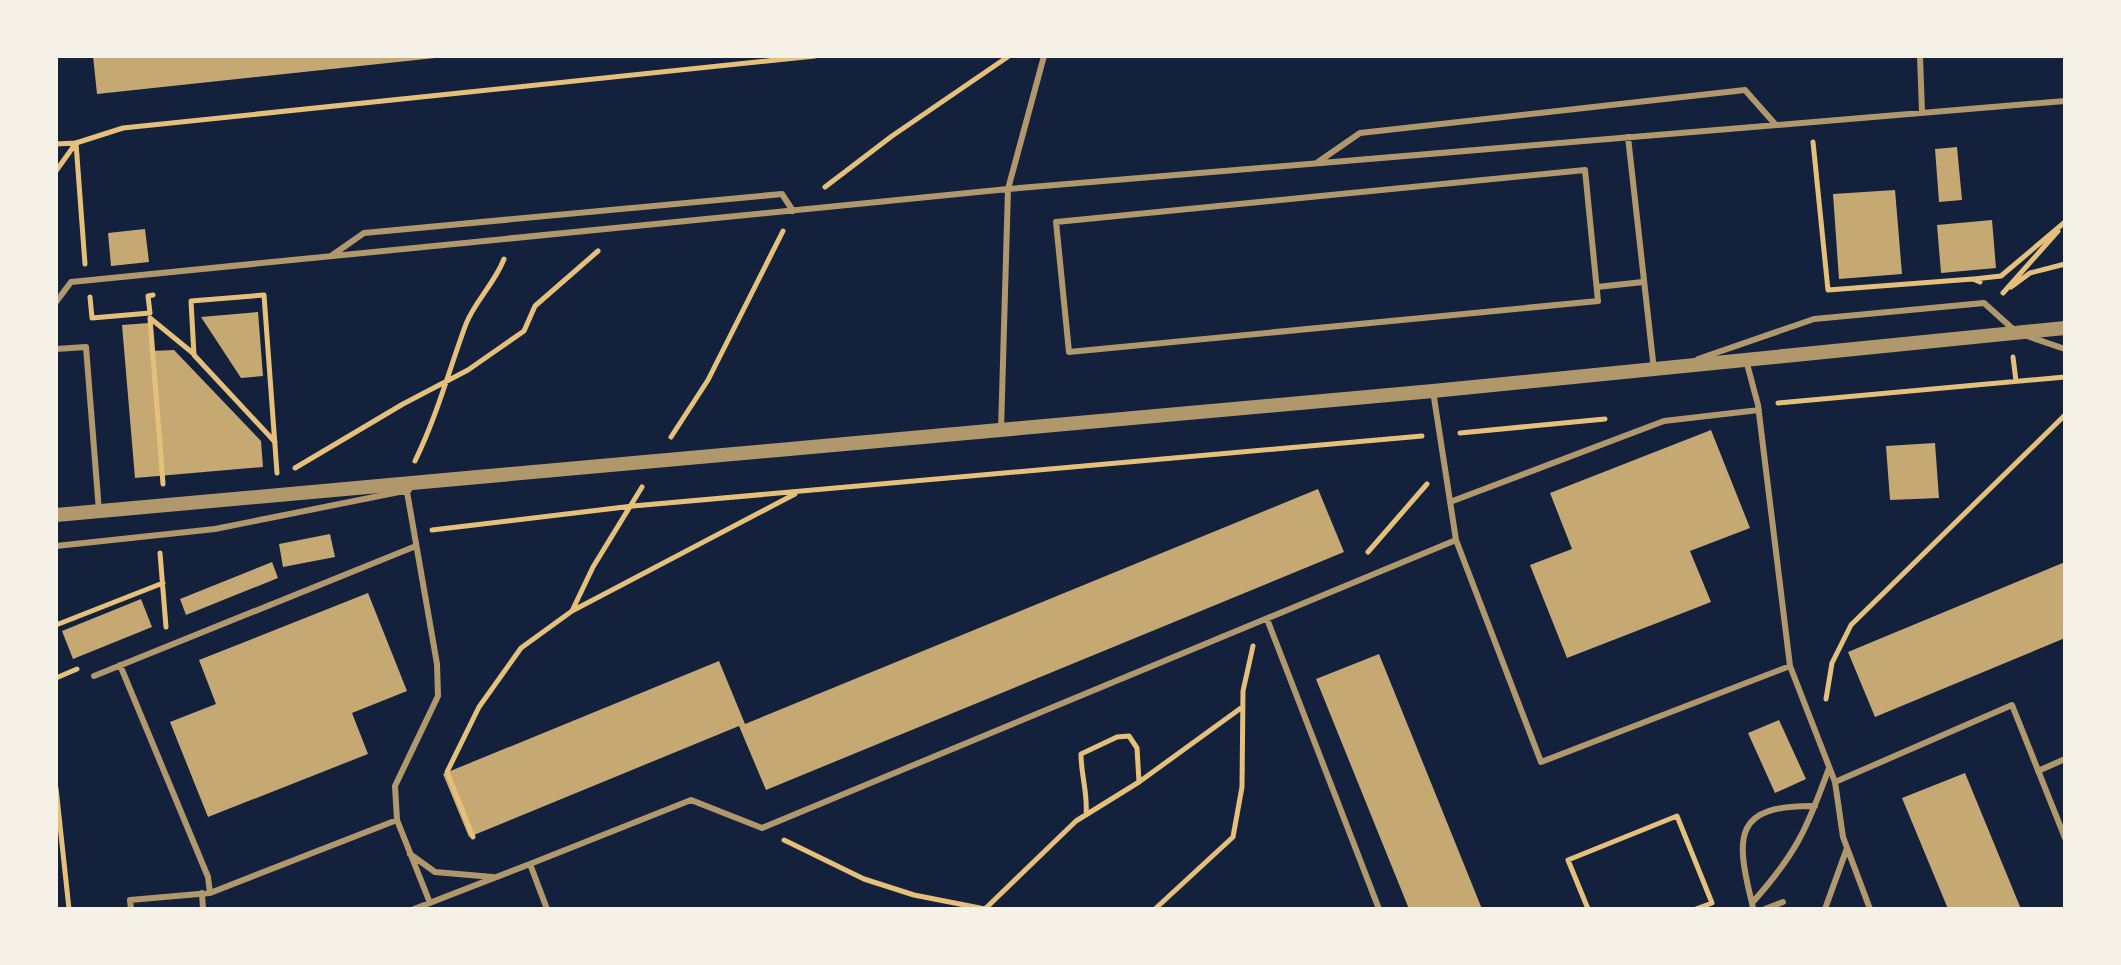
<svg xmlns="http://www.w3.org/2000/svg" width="2121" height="965" viewBox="0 0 2121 965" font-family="'Open Sans',sans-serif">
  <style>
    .building { fill: #c6a872 }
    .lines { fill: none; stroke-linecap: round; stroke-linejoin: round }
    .path { stroke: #e5c07b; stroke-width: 5 }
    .service { stroke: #b1986c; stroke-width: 6 }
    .tertiary { stroke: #b1986c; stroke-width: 14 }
  </style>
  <rect width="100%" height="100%" fill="#14213d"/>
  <!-- building -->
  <path class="building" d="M 93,56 L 435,56 L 435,58 L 97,94 Z
    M 1957,147 L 1962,200 L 1939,202 L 1935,149 Z
    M 1895,190 L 1902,274 L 1839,279 L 1833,194 Z
    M 1992,220 L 1996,268 L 1941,273 L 1937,225 Z
    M 145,229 L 149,262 L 111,266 L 108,233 Z
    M 258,312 L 263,376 L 241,378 L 201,317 Z
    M 149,323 L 151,351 L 174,350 L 261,441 L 263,467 L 135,478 L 122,325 Z
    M 1711,430 L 1750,528 L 1690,551 L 1711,602 L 1567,658 L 1530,565 L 1572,549 L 1550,493 Z
    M 1935,443 L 1939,498 L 1890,500 L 1886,446 Z
    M 1318,489 L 1344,552 L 766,790 L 739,726 L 469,837 L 443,774 L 719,661 L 745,724 Z
    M 330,534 L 335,557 L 283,567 L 279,544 Z
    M 272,562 L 278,578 L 186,615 L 180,599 Z
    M 2065,562 L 2065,638 L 1875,717 L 1848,652 Z
    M 368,593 L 407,691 L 352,713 L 368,754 L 208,817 L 170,722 L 216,704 L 199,660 Z
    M 141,599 L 152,627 L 73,659 L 62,631 Z
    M 1379,654 L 1482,909 L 1409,909 L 1316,679 Z
    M 1779,720 L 1806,779 L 1775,793 L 1748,733 Z
    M 1965,773 L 2021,909 L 1948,909 L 1902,798 Z"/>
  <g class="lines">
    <!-- path -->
    <path class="path" d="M 1813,142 L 1828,290 L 1973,279 L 1980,282
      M 56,144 L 76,143 L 123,128 L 815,56
      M 56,171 L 76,143 L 85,264
      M 825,187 L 892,136 L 1009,56
      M 1974,279 L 2001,276 L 2065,222
      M 2011,287 L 2030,273 L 2065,264
      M 2003,293 L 2058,231
      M 90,297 L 92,318 L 150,313
      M 150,313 L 148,296 L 153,295
      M 2013,357 L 2016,381
      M 1778,403 L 2065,377
      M 1460,433 L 1605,419
      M 671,437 L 708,380 L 783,231
      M 275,442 L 194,355 L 191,301 L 264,295 L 277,473
      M 415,461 C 437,416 449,370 466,324 C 475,301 495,283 504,259
      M 295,468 L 403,404 L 468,370 L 524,331 L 535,306 L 598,251
      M 163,484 L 150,318 L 194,354
      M 432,530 L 633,506 L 1422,436
      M 1368,552 L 1427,484
      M 160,553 L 166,627
      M 572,611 L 593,567 L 642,487
      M 56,625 L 163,583
      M 56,678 L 77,669
      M 1826,699 L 1832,663 L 1851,625 L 2065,415
      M 1139,782 L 1241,708
      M 56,788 L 69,909
      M 473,837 L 447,772 L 479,707 L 521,648 L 572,611 L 795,494
      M 784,840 L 864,879 L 914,895 L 985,909
      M 985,909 L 1076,821 L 1139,782 L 1137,748 L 1129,736 L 1117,737 L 1081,754 C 1081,776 1088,793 1086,815
      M 1155,909 L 1233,837 L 1242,787 L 1243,691 L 1253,646
      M 1588,909 L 1568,860 L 1677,816 L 1712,903 L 1696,909"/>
    <!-- service -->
    <path class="service" d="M 1920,56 L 1922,112
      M 1628,137 L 1654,370
      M 1318,162 L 1360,133 L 1745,90 L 1775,124
      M 1585,170 L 1598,301 L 1069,352 L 1056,222 Z
      M 331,256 L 364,233 L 782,194 L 793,211
      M 1597,287 L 1643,282
      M 56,302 L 71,282 L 1008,189 L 2065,101
      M 2027,336 L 2065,349
      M 56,349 L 86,347 L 99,511
      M 1698,359 L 1814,319 L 1984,303 L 2013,329
      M 1746,360 L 1758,405 L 1790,666 L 1835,782 L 2012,705 L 2065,838
      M 1001,431 L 1008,189 L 1044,56
      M 406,486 L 437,664 L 438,696 L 395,786 L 397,820 L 430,903
      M 1450,502 L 1664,421 L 1759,410
      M 1456,540 L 1541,762 L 1790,666
      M 56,546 L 215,529 L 409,490
      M 1267,619 L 1379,909
      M 120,665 L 208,877 L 210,893 L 130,900 L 131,909
      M 94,676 L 416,546
      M 2038,771 L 2065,759
      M 1835,782 L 1843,837 L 1870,909
      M 410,854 L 435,872 L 493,877
      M 202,893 L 203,909
      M 210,893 L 397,820
      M 1752,903 C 1735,835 1734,805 1815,806
      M 414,909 L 530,864
      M 547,909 L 530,864 L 691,800 L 762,828 L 1456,540 L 1433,391
      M 1753,909 L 1752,903 C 1796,854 1807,829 1829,768
      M 1765,909 L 1783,902
      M 1825,909 L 1847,848"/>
    <!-- tertiary -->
    <path class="tertiary" d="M 56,515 L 1433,391 L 2065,328"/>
  </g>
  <!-- border -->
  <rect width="2121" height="965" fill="none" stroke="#f6f1e7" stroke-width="116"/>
</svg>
